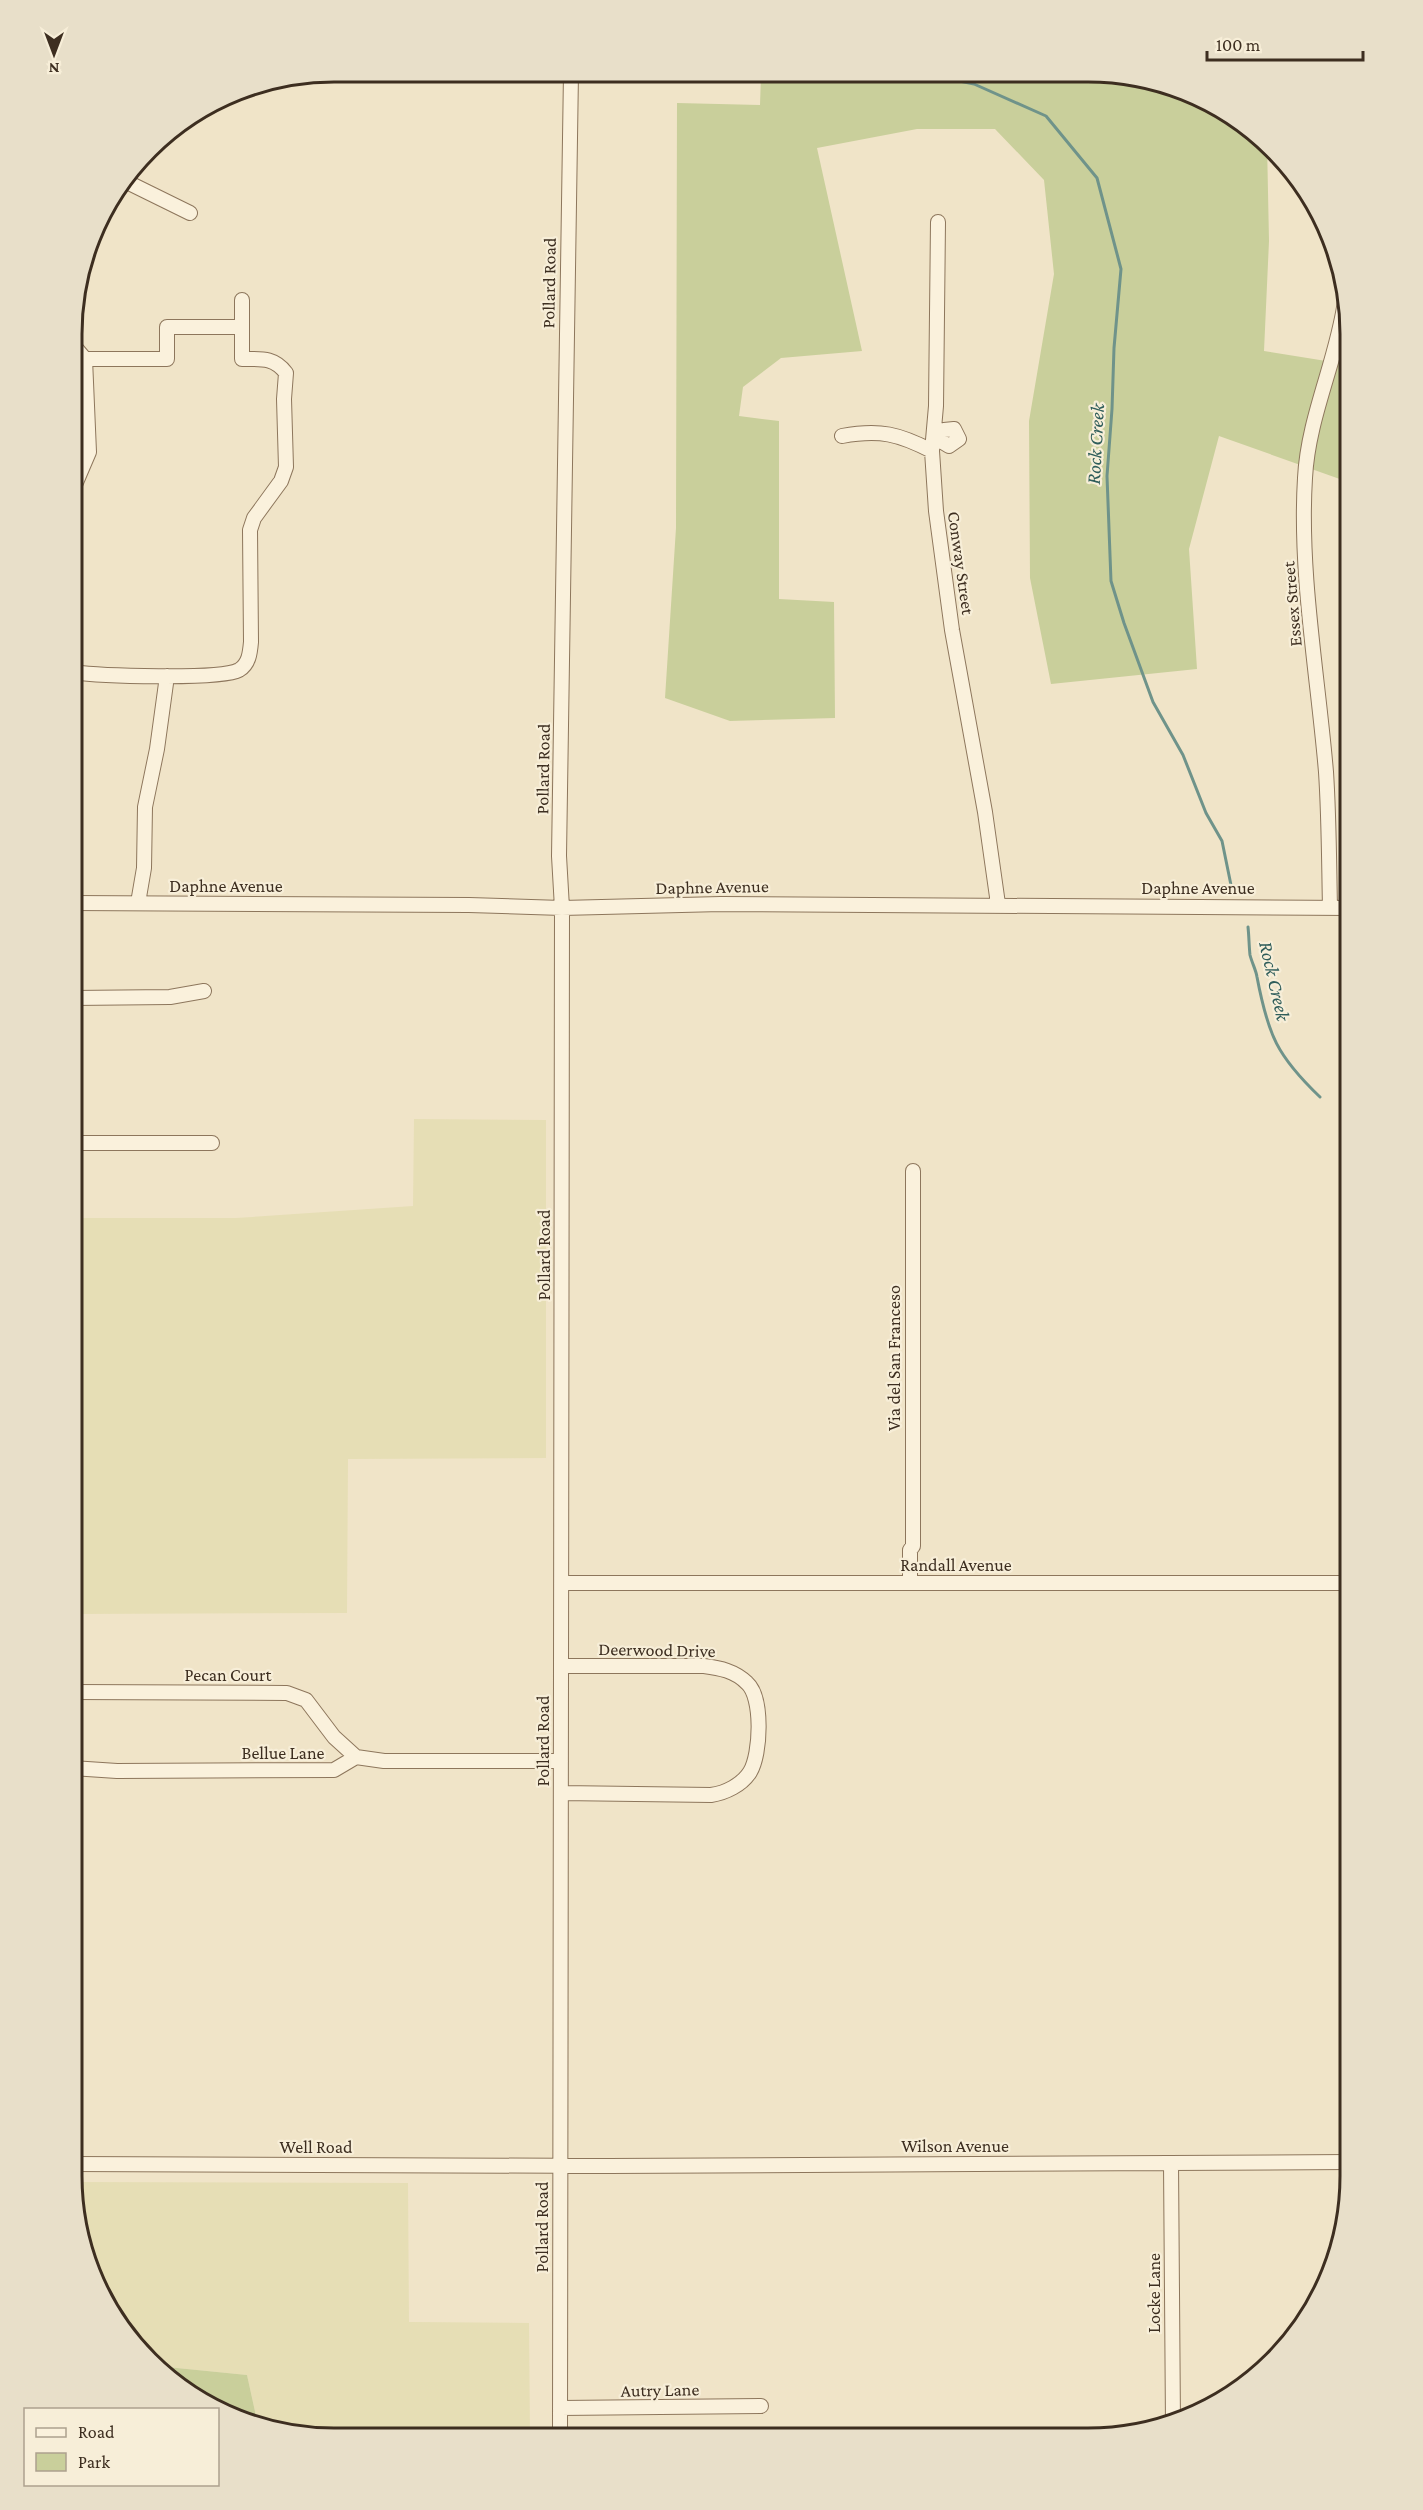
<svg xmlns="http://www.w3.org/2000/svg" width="1423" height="2510" viewBox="0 0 1423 2510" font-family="'Crimson Pro',serif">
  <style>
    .farmland { fill: #e6deb5 }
    .green { fill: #c9cf9b }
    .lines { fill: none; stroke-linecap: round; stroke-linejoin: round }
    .stream { stroke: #6f938a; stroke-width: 3 }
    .minor-casing { stroke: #8d765c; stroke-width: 16 }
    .minor { stroke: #faf1dc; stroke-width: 14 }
    .labels { text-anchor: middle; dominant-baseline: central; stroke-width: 4.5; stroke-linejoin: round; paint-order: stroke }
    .street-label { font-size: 18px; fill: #3d2e20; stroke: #f7eed8 }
    .water-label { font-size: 20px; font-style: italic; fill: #2f5d5a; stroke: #f7eed8 }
    .rim { fill: none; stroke: #3d2e20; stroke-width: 3 }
  </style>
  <rect width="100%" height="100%" fill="#f0e4c8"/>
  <!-- farmland -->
  <path class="farmland" d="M 414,1119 L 546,1120 L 546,1458 L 348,1459 L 347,1613 L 73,1614 L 73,1218 L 236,1218 L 413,1206 Z
    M 73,2182 L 408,2183 L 409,2322 L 529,2323 L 530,2436 L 300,2436 L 258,2425 L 247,2375 L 157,2366 L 126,2335 L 86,2260 Z"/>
  <!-- green -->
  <path class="green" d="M 761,75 L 1140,77 L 1205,99 L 1261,137 L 1267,143 L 1269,241 L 1264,351 L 1351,365 L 1351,483 L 1219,436 L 1189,549 L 1197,669 L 1051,684 L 1030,578 L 1029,421 L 1054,274 L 1044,180 L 995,129 L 917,129 L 817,148 L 862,351 L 781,358 L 743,387 L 739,416 L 779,421 L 779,599 L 834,602 L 835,718 L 730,721 L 665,698 L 676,528 L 677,103 L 760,105 Z
    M 157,2366 L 247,2375 L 258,2425 C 221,2415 184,2394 157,2366 Z"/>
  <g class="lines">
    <!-- stream -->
    <path class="stream" d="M 935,76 L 974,84 L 1046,116 L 1097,178 L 1121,269 L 1114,348 L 1112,409 L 1107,476 L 1111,581 L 1124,623 L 1153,702 L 1183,755 L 1206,813 L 1222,841 L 1232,890
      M 1248,927 C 1249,936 1249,946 1250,955 C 1252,963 1256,970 1257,977 C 1268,1035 1277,1056 1320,1097"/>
    <defs>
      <path id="minor" d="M 127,182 L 190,213
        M 938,222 L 936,406 L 932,451 L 936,511 L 952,630 L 985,812 L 998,904
        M 74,346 L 85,359 L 167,359 L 167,327 L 242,327
        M 954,429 L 959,439 L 949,446 L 934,437 L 944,430 Z
        M 842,436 C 880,429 899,434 932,451
        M 74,487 L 89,452 L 85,359
        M 74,672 C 98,676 221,680 239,670 C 249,664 250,653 251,642 L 250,530 L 254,518 L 281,481 L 286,467 L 284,399 L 286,373 C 274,357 261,359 242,359 L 242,300
        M 73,903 L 469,905 L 562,908 L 721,904 L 1351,908
        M 138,903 L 144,868 L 145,807 L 157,749 L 167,676
        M 1330,908 C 1329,863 1329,817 1326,772 C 1318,676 1299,573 1305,478 C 1308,417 1337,360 1345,301
        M 73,998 L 170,997 L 204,991
        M 73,1143 L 212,1143
        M 910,1582 L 910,1550 L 913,1546 L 913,1171
        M 561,1583 L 1351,1583
        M 73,1692 L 287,1693 L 306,1700 L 334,1737 L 356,1757
        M 72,1768 L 117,1771 L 334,1770 L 356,1757 L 384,1761 L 561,1761
        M 561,1793 L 711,1795 C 725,1793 742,1785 750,1772 C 761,1754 763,1697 747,1683 C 735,1671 720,1668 704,1666 L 561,1666
        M 1171,2163 L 1173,2424
        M 72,2164 L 609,2166 L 1350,2162
        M 560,2408 L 761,2406
        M 560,2436 L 562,908 L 559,856 L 571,73"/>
    </defs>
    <!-- minor casing -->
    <use href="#minor" class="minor-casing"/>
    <!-- minor -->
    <use href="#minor" class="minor"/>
  </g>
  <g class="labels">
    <!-- street labels -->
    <g class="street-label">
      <text transform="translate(549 283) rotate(-89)">Pollard Road</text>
      <text transform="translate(961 563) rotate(82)">Conway Street</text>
      <text transform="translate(1292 604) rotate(-95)">Essex Street</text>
      <text transform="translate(543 769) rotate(-89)">Pollard Road</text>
      <text x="226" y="886">Daphne Avenue</text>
      <text transform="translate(712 887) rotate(-1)">Daphne Avenue</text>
      <text x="1198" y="888">Daphne Avenue</text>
      <text transform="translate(544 1255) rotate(-90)">Pollard Road</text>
      <text transform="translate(894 1358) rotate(-90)">Via del San Franceso</text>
      <text x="956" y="1565">Randall Avenue</text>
      <text transform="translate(657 1650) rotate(1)">Deerwood Drive</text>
      <text x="228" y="1675">Pecan Court</text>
      <text transform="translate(543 1741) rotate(-90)">Pollard Road</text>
      <text x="283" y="1753">Bellue Lane</text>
      <text x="955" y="2146">Wilson Avenue</text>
      <text x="316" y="2147">Well Road</text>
      <text transform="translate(542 2227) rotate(-90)">Pollard Road</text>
      <text transform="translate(1154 2293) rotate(-90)">Locke Lane</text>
      <text transform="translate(660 2390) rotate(-1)">Autry Lane</text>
    </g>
    <!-- water labels -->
    <g class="water-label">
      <text transform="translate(1095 444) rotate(-87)">Rock Creek</text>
      <text transform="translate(1275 981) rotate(77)">Rock Creek</text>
    </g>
  </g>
  <!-- crop -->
  <path d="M0 0H1423V2510H0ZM334 82H1088A252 252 0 0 1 1340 334V2176A252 252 0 0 1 1088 2428H334A252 252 0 0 1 82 2176V334A252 252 0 0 1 334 82Z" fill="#e8dfc9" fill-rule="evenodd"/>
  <path class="rim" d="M334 82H1088A252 252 0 0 1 1340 334V2176A252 252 0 0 1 1088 2428H334A252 252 0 0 1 82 2176V334A252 252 0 0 1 334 82Z"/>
  <!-- legend -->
  <rect x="24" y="2408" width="195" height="78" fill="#f7eed8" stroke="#ada18e" stroke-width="1.5"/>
  <rect x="36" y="2428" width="30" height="9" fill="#faf1dc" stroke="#ada18e" stroke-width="1.5"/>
  <text x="78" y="2438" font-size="18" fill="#3d2e20">Road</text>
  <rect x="36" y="2453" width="30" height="18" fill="#c9cf9b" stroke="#ada18e" stroke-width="1.5"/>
  <text x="78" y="2468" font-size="18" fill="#3d2e20">Park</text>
  <!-- north arrow -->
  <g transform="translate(54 54) rotate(180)" stroke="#f7eed8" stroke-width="4.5" paint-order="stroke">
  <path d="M0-4.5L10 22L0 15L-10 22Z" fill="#3d2e20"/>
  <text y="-9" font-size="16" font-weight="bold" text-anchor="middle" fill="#3d2e20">N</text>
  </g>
  <!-- scale -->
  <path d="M1207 51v9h156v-9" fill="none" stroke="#3d2e20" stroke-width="3"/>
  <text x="1216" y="51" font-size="18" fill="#3d2e20" stroke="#f7eed8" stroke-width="4.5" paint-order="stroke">100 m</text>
</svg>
